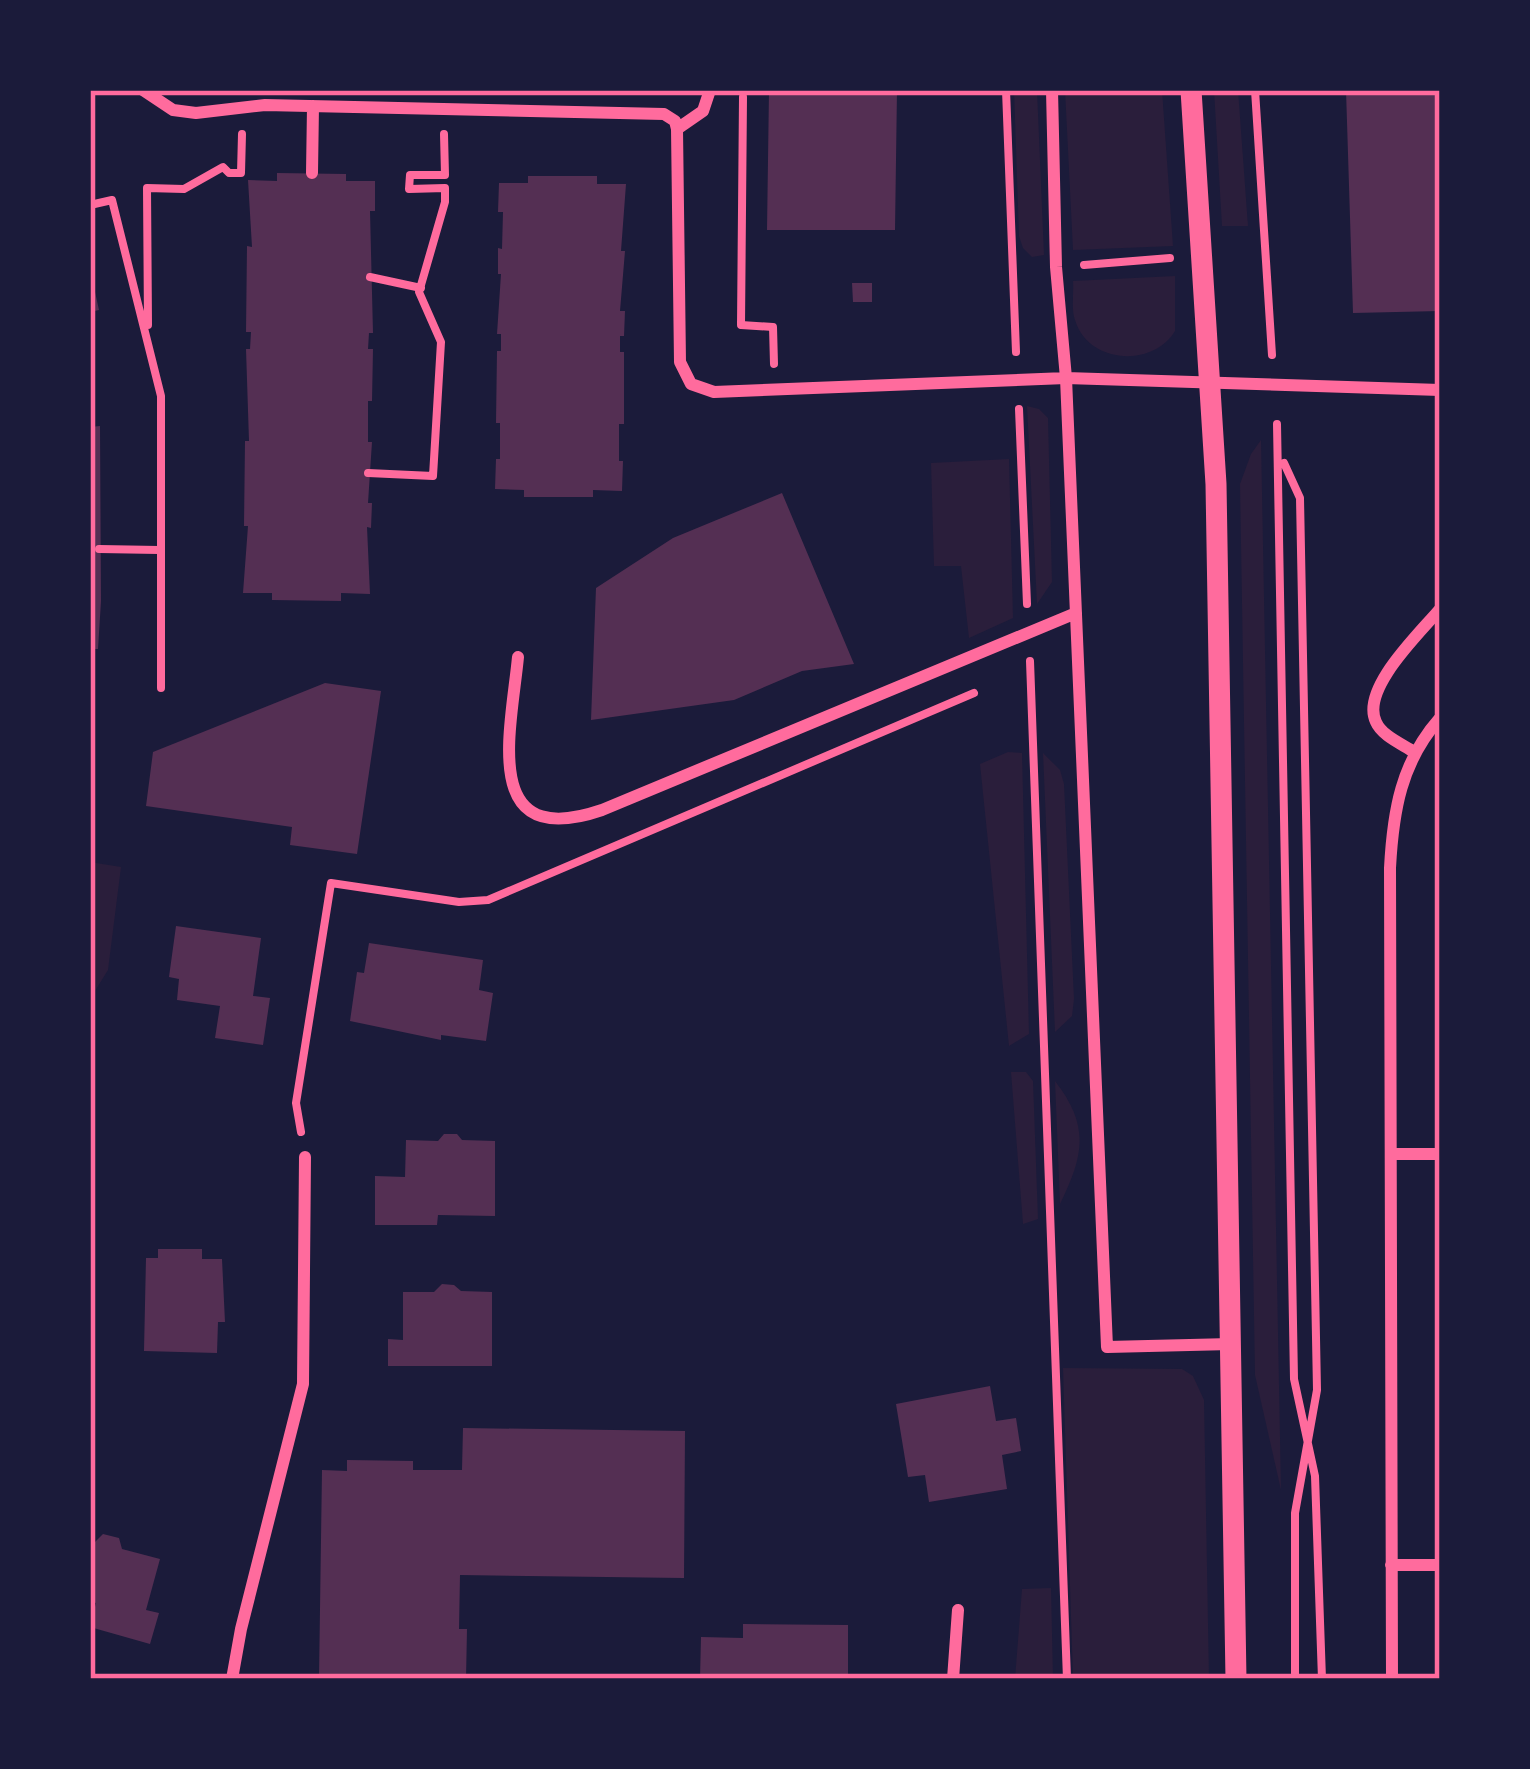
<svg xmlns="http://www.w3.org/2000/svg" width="1530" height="1769" viewBox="0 0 1530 1769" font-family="'IBM Plex Sans',sans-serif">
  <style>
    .green { fill: #2a1e3b }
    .building { fill: #542f53 }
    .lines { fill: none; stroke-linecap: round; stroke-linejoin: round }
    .path { stroke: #ff6b9d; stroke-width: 8 }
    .minor { stroke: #ff6b9d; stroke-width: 12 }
    .tertiary { stroke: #ff6b9d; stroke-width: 21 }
    .neatline { fill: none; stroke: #ff6b9d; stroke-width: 4.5 }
  </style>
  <rect width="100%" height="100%" fill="#1b1b3a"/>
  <!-- green -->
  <path class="green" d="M 1014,90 L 1037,90 L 1044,255 L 1032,257 L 1023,248 L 1019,236 Z
    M 1065,90 L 1162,90 L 1173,246 L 1073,250 Z
    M 1214,90 L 1238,90 L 1248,226 L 1222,226 Z
    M 1175,276 L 1175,331 C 1153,368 1088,364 1075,320 C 1071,309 1074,293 1073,281 Z
    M 1027,406 L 1039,409 L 1048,418 L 1052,582 L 1037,604 Z
    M 1261,440 L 1281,1490 L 1255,1375 L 1240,484 L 1251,454 Z
    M 1009,459 L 1013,618 L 969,638 L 961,566 L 934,566 L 931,463 Z
    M 1008,752 L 1022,753 L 1029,1034 L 1009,1046 L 980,764 Z
    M 1043,753 L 1060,770 L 1064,784 L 1074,999 L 1072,1016 L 1055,1032 Z
    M 90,862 L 121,867 L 108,970 L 90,999 Z
    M 1011,1072 L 1026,1072 L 1033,1081 L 1038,1219 L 1023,1224 Z
    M 1055,1081 C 1090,1126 1084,1155 1060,1204 Z
    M 1063,1368 L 1182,1369 L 1193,1376 L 1204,1400 L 1209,1679 L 1073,1679 Z
    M 1051,1588 L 1053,1679 L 1015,1679 L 1022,1589 Z"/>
  <!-- building -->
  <path class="building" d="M 769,90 L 897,90 L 895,230 L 767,230 Z
    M 1346,90 L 1440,90 L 1440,311 L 1353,313 Z
    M 277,173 L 346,174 L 346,181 L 375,181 L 375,211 L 370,211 L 373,333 L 369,333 L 368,349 L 373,349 L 372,401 L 368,401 L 368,442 L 372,442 L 368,503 L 372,503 L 371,528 L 367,527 L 370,594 L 341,593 L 341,601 L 272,600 L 272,593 L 243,593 L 248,526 L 244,526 L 245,441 L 249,441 L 246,349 L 250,349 L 251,332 L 246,332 L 247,246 L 252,247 L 248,180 L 277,181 Z
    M 528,176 L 597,176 L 597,184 L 626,184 L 621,251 L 625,251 L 620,311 L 625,311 L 624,336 L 620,336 L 620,352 L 624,352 L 624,424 L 619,424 L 619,461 L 623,461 L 622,491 L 593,490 L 593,497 L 524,497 L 524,490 L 495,489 L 496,459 L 500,459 L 500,423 L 496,423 L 497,351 L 501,351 L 501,334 L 497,334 L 501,274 L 498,274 L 498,248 L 502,249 L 503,212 L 498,212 L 499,183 L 528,183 Z
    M 90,269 L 99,310 L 90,312 Z
    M 852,283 L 872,283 L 872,302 L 853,302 Z
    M 100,426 L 101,601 L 98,649 L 90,649 L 90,427 Z
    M 782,493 L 854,664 L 802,671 L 734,700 L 591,720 L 596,588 L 673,538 Z
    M 325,683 L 381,691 L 357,854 L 290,845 L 292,827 L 146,806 L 153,752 Z
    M 176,926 L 261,938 L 253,996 L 270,998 L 263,1045 L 215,1038 L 220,1006 L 177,1000 L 179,979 L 169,977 Z
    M 369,943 L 483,960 L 479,990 L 493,993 L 486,1041 L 441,1035 L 441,1040 L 350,1021 L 357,972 L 364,973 Z
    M 444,1134 L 457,1134 L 462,1140 L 495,1141 L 495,1216 L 438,1215 L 437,1225 L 375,1225 L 375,1176 L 405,1177 L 406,1140 L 438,1141 Z
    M 158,1249 L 202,1249 L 202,1259 L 222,1259 L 225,1322 L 218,1322 L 217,1353 L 144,1351 L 146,1258 L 158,1258 Z
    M 442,1284 L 454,1285 L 461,1291 L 492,1292 L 492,1366 L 388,1366 L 388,1339 L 403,1340 L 403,1292 L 434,1292 Z
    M 990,1386 L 996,1421 L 1016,1418 L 1021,1451 L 1002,1455 L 1007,1489 L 929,1502 L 925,1475 L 908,1477 L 896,1404 Z
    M 463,1428 L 685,1431 L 684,1578 L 460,1575 L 459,1629 L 467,1629 L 466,1679 L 319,1679 L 322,1470 L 347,1471 L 347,1460 L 413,1461 L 413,1470 L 462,1470 Z
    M 103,1534 L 119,1538 L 122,1549 L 160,1559 L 146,1610 L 159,1613 L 150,1644 L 90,1627 L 96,1603 L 90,1601 L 90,1540 L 95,1542 Z
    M 743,1624 L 848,1625 L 848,1679 L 700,1679 L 701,1637 L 743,1638 Z"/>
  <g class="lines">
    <!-- path -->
    <path class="path" d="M 1006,90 L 1016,352
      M 1255,90 L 1272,355
      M 743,97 L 741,325 L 773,327 L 774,364
      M 90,205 L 112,200 L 161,396 L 161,688
      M 1084,265 L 1170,258
      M 370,277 L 421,288
      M 148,325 L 147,188 L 184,189 L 223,167 L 229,173 L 241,173 L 242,134
      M 1019,409 L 1027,604
      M 1277,424 L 1294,1379 L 1315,1476 L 1322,1679
      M 1284,463 L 1300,498 L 1317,1390 L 1295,1513 L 1295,1679
      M 368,473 L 433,476 L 441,342 L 419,292 L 445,202 L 445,188 L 409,189 L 410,175 L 445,175 L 444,134
      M 99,549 L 159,550
      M 1030,661 L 1067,1679
      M 301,1132 L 296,1103 L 331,883 L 459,902 L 488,900 L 974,693"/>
    <!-- minor -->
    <path class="minor" d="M 143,90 L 173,110 L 196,113 L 265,105 L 664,114 L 675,121 L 677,129 L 680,362 L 691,384 L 714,392 L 1066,378 L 1107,1347 L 1231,1344
      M 1052,90 L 1056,267 L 1066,378 L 1440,390
      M 677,129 L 703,111 L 710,90
      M 312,173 L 313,106
      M 518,657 C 511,731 479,852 602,810 L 1076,613
      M 1414,752 C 1402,744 1382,736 1376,722 C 1360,689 1420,633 1440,609
      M 1391,1154 L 1440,1154
      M 1391,1565 L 1440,1565
      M 232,1679 L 241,1629 L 303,1384 L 305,1157
      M 953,1679 L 958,1610
      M 1392,1679 L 1390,868 C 1393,811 1401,762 1440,718"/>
    <!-- tertiary -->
    <path class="tertiary" d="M 1191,90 L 1216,484 L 1236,1679"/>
  </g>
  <!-- border -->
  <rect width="1530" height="1769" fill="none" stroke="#1b1b3a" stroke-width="186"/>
  <rect x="93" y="93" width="1344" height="1583" class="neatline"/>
</svg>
